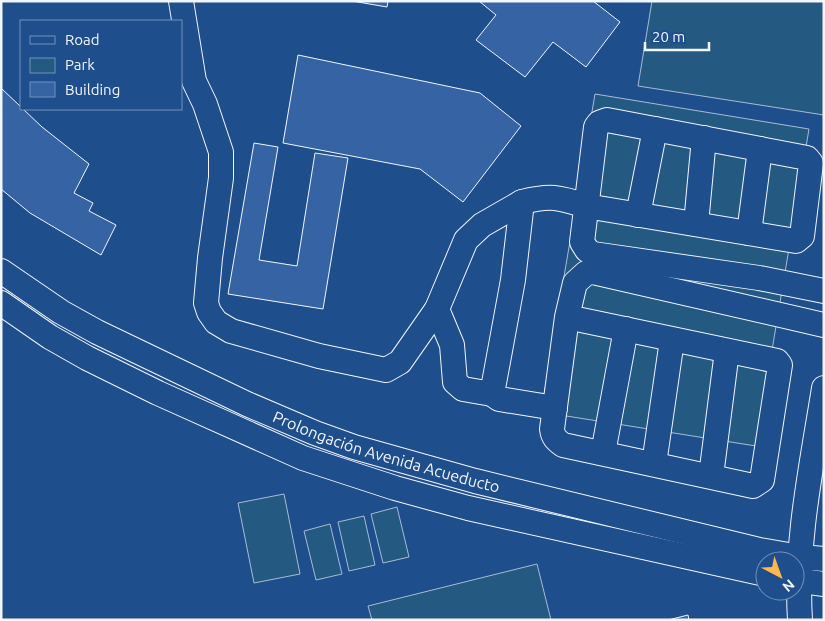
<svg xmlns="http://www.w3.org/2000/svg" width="825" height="621" viewBox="0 0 825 621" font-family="Ubuntu,sans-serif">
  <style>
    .green { fill: #245a82; stroke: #a8bbd7 }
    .building { fill: #3563a3; stroke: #f2f6ff }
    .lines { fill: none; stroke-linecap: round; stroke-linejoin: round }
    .minor-casing { stroke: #f2f6ff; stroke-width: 26 }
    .minor { stroke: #1f4e8c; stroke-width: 24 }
    .labels { text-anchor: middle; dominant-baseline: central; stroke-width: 4; stroke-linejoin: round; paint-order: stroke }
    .street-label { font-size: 16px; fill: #f2f6ff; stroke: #1f4e8c }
  </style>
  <rect width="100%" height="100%" fill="#1f4e8c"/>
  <!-- green -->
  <path class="green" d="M 652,1 L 824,1 L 824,115 L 638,86 Z
    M 595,94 L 809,129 L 756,446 L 541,412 Z
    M 284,494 L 300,574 L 254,583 L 238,503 Z
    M 397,507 L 409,557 L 383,563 L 371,514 Z
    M 364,516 L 375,565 L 349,571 L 338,522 Z
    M 330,524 L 342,574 L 316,580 L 304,531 Z
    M 537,564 L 551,620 L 372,620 L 368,606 Z"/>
  <!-- building -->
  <path class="building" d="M 352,1 L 388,1 L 387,7 Z
    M 479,1 L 593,1 L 620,22 L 586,67 L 553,42 L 525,77 L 476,40 L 496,15 Z
    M 298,55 L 480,93 L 521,126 L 463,202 L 420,169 L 283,143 Z
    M 1,88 L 42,127 L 89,164 L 74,193 L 93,203 L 89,211 L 116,225 L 101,255 L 30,213 L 1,189 Z
    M 254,143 L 278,147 L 259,260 L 297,266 L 315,153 L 348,158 L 323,309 L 228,294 Z
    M 688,615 L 689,620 L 668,620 Z"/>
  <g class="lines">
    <defs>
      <g id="minor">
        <path d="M 181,1 L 194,81 L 205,104 L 221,152 L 221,178 L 210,258 L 206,303 L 209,312 L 216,322 L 231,331 L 319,356 L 386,370 L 400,362 L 437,309"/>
        <path d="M 638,215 L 655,129"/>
        <path d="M 696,224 L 704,138"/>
        <path d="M 749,233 L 760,149"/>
        <path id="s1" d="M 1,271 L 61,312 L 97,332 L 247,404 L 315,433 L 354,447 L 475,481 L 759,550 L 800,557 L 824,559"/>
        <path d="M 1,303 L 50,337 L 87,358 L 158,393 L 303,458 L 395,488 L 468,508 L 765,574"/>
        <path d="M 567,317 L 777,361 L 780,365 L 762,480 L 753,486 L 563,445 C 556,440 553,437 552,429 L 567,317 L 575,283 L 586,273 L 593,272 L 824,325"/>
        <path d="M 492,394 L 463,389 L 455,382 L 452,345 L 437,309 L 466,240 L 482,225 L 522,202"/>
        <path d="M 555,408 L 499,399 L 492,394 L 513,280 L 522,202 C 550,195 559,197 586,206 L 796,241 L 802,236 L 811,163 L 807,158 L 607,120 L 599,123 L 596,127 L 582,242 L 587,250 L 593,254 L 759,278 L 824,291"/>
        <path d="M 603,453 L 626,329"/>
        <path d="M 654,464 L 672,340"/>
        <path d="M 711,476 L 727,351"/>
        <path d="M 795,580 L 824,584"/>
        <path d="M 800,620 C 795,542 812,464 824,388"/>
      </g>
    </defs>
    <!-- minor casing -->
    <use href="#minor" class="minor-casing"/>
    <!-- minor -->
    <use href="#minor" class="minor"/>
  </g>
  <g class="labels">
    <!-- street labels -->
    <g class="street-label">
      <text stroke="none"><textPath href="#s1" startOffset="428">Prolongación Avenida Acueducto</textPath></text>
    </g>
  </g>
  <!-- border -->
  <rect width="825" height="621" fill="none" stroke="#f2f6ff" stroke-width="5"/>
  <!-- legend -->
  <rect x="20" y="20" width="162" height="90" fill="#1f4e8c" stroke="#7391ba"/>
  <rect x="30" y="36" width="25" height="8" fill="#1f4e8c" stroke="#7391ba"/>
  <text x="65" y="45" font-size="15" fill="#f2f6ff">Road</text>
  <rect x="30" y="58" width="25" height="15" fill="#245a82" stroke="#7391ba"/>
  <text x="65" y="70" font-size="15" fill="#f2f6ff">Park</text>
  <rect x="30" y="82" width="25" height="15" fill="#3563a3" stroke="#7391ba"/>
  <text x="65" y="95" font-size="15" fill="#f2f6ff">Building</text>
  <!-- north arrow -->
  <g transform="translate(780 576) rotate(139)"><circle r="24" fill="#1f4e8c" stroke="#7391ba"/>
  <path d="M0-4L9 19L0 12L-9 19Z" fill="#ffb74d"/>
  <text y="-8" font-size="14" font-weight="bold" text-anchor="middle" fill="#f2f6ff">N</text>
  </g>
  <!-- scale -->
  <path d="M645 42v8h64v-8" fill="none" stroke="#f2f6ff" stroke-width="2.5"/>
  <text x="652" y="42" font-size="15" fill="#f2f6ff" stroke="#1f4e8c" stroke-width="4" paint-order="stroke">20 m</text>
</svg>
